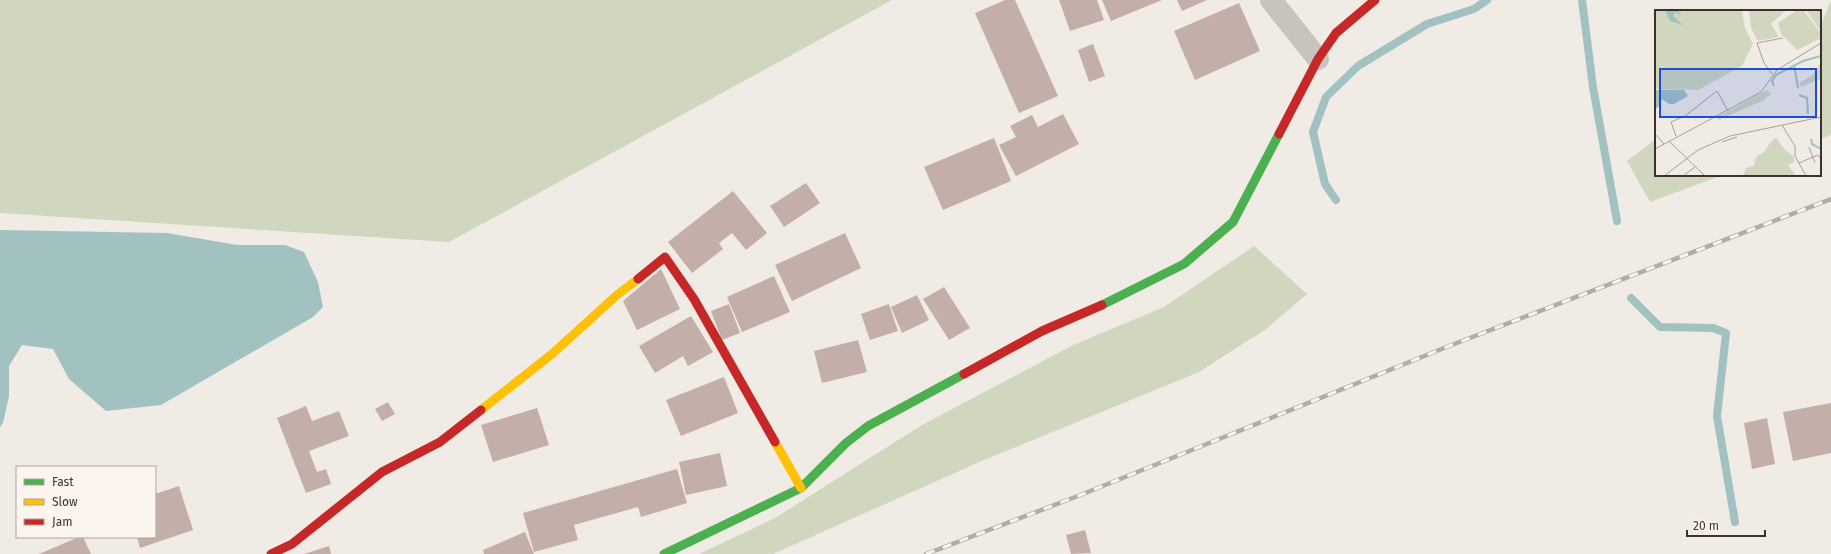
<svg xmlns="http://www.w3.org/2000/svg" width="1831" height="554" viewBox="0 0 1831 554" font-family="'Fira Sans',sans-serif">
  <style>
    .green { fill: #d1d6bf }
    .water { fill: #a1c2c1 }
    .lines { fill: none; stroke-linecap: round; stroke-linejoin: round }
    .stream { stroke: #a1c2c1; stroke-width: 8 }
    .building { fill: #c3afa7 }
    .street { stroke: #c9c3be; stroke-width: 22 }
    .fast { stroke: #4caf50; stroke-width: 9 }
    .slow { stroke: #ffc107; stroke-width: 9 }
    .jam { stroke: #c62828; stroke-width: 9 }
    .rail-casing { stroke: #b1aca8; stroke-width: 4.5 }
    .rail { stroke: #fbf5ee; stroke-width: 3; stroke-dasharray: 9; stroke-linecap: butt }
    .inset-river { fill: none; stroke: #a1c2c1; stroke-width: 2 }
    .inset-road { fill: none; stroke: #a8a09b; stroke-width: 1 }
    .view { fill: #1d4ed8; fill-opacity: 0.15; stroke: #1d4ed8; stroke-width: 2 }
    .inset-edge { fill: none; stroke: #3b302b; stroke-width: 2 }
  </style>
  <rect width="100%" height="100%" fill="#f0ebe5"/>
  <!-- green -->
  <path class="green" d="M 0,0 L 892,0 L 449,242 L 0,213 Z
    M 1831,0 L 1831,135 L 1820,139 L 1820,27 Z
    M 1656,139 L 1656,175 L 1723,175 L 1650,202 L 1627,161 Z
    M 1254,246 L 1307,294 L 1266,329 L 1199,372 L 984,460 L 773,554 L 699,554 L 775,518 L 922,425 L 1073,345 L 1164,307 Z"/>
  <!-- water -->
  <path class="water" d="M 0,230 L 167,233 L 237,245 L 285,245 L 304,252 L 318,282 L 323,307 L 313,317 L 161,405 L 106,411 L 69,379 L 53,349 L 22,345 L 9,366 L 9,396 L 3,423 L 0,427 Z"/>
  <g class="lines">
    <!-- stream -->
    <path class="stream" d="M 1582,0 L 1593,87 L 1617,221
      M 1336,200 L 1325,184 L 1313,132 L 1326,97 L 1358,66 L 1427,24 L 1474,9 L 1487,0
      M 1631,298 L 1660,327 L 1713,328 L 1726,333 L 1717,416 L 1735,522"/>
  </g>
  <!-- building -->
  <path class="building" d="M 1005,0 L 1015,0 L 1058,96 L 1019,113 L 975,13 Z
    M 1059,0 L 1097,0 L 1104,20 L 1070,31 Z
    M 1102,0 L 1162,0 L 1111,21 Z
    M 1177,0 L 1207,0 L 1182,11 Z
    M 1239,3 L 1260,51 L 1195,80 L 1174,31 Z
    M 1093,44 L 1105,76 L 1089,82 L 1078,50 Z
    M 1063,114 L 1079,144 L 1016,176 L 999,145 L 1016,137 L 1010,126 L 1032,115 L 1038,127 Z
    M 994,138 L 1011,181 L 943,210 L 924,167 Z
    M 806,183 L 820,203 L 784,227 L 770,206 Z
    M 733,191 L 767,233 L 746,250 L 732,233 L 719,243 L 723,249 L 692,273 L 668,242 Z
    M 845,233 L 861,268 L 792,301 L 775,265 Z
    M 661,269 L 680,309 L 637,330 L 623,301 Z
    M 774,276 L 790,312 L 742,332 L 727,297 Z
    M 944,287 L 970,328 L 949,340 L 923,299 Z
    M 917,295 L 929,320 L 902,333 L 891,307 Z
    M 729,304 L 740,333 L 722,340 L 711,311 Z
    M 889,304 L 898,331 L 870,340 L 861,314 Z
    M 691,316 L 713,352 L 688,366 L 683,356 L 655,373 L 639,346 Z
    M 858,340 L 867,372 L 822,383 L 814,351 Z
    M 724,377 L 738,413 L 681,436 L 666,400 Z
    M 388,402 L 395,414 L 382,421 L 375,409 Z
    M 1831,403 L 1831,453 L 1793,461 L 1783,412 Z
    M 306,406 L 312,421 L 339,411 L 349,436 L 309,451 L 317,472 L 326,469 L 331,484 L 306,493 L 277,418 Z
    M 537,408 L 549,445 L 493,462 L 481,425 Z
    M 1767,418 L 1775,464 L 1752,469 L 1744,423 Z
    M 720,453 L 727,486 L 686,495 L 679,462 Z
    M 677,469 L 687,503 L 641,517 L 638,507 L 574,525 L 578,540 L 534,552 L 523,513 Z
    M 179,486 L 193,530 L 140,548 L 137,537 L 155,537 L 155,494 Z
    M 1085,530 L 1091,553 L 1071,554 L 1066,535 Z
    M 525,532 L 534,554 L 484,554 L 483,550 Z
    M 79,537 L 83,537 L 91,554 L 39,554 Z
    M 329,546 L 331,554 L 304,554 Z"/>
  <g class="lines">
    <!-- street -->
    <path class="street" d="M 1271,0 L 1318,59"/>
    <!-- fast -->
    <path class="fast" d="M 1102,305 L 1184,264 L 1233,222 L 1279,134
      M 664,554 L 801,488 L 846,443 L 868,426 L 964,374"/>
    <!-- slow -->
    <path class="slow" d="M 481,410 L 552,354 L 617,295 L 638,279
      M 775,442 L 801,488"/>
    <!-- jam -->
    <path class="jam" d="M 1279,134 L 1318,59 L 1336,33 L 1375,0
      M 638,279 L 665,257 L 694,299 L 775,442
      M 964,374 L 1042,331 L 1102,305
      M 271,554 L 292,544 L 382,472 L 440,442 L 481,410"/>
    <defs>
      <path id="rail" d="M 926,554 L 1078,496 L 1449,346 L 1831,199"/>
    </defs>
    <!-- rail casing -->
    <use href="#rail" class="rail-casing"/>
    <!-- rail -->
    <use href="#rail" class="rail"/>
  </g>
  <!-- overview -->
  <g transform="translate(1655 10)">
    <rect width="166" height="166" fill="#f0ebe5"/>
    <path d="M 0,0 L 87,0 L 90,18 L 98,34 L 87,56 L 43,80 L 0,79 ZM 94,0 L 131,0 L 116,14 L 124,27 L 103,31 L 96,18 ZM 142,0 L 148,0 L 166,23 L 166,28 L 142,40 L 126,24 L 123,13 ZM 151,0 L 166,0 L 166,20 L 165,20 ZM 166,52 L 166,69 L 146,77 L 144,73 L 158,65 ZM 112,80 L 116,84 L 107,91 L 63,110 L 63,107 ZM 121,128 L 130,140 L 139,147 L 139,152 L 133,155 L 141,166 L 88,166 L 91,158 L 99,156 L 101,147 L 109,142 L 118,129 Z" fill="#d1d6bf"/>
    <path d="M 10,0 L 23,1 L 27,6 L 20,2 L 18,6 L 28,15 L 15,11 ZM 0,80 L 29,80 L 33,86 L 19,94 L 14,94 L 7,89 L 5,95 L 0,100 Z" fill="#a1c2c1"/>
    <path class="inset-river" d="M 139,55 L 143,78M 119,76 L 117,71 L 121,65 L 148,51 L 166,46M 144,85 L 152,88 L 153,104M 156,129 L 157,134 L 166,139"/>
    <path class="inset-road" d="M 117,64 L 109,53 L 102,33 L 128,28M 127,115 L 140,136 L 140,146 L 151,166M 0,124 L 9,134M 21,126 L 16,112 L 30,106 L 62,81 L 73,101M 14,131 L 50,166M 67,132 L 82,127M 154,137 L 160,153M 0,139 L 106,82 L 122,60 L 166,33M 144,153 L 163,145 L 166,149M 9,166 L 43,140 L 75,126 L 166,107M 28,166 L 40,157"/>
    <path class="view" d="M 5,59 L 161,59 L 161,107 L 5,107 Z"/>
    <rect width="166" height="166" class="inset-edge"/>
  </g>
  <!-- legend -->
  <rect x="16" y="466" width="140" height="72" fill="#fbf5ee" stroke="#aea6a0"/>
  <rect x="24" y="479" width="20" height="6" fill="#4caf50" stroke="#aea6a0"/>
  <text x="52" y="486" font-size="12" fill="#3b302b">Fast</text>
  <rect x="24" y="499" width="20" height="6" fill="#ffc107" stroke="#aea6a0"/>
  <text x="52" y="506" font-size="12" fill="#3b302b">Slow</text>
  <rect x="24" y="519" width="20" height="6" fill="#c62828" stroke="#aea6a0"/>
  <text x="52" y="526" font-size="12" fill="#3b302b">Jam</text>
  <!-- scale -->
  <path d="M1687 530v6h78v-6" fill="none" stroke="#3b302b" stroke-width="2"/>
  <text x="1693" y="530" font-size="12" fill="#3b302b" stroke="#fbf5ee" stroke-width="3" paint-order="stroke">20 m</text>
</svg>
